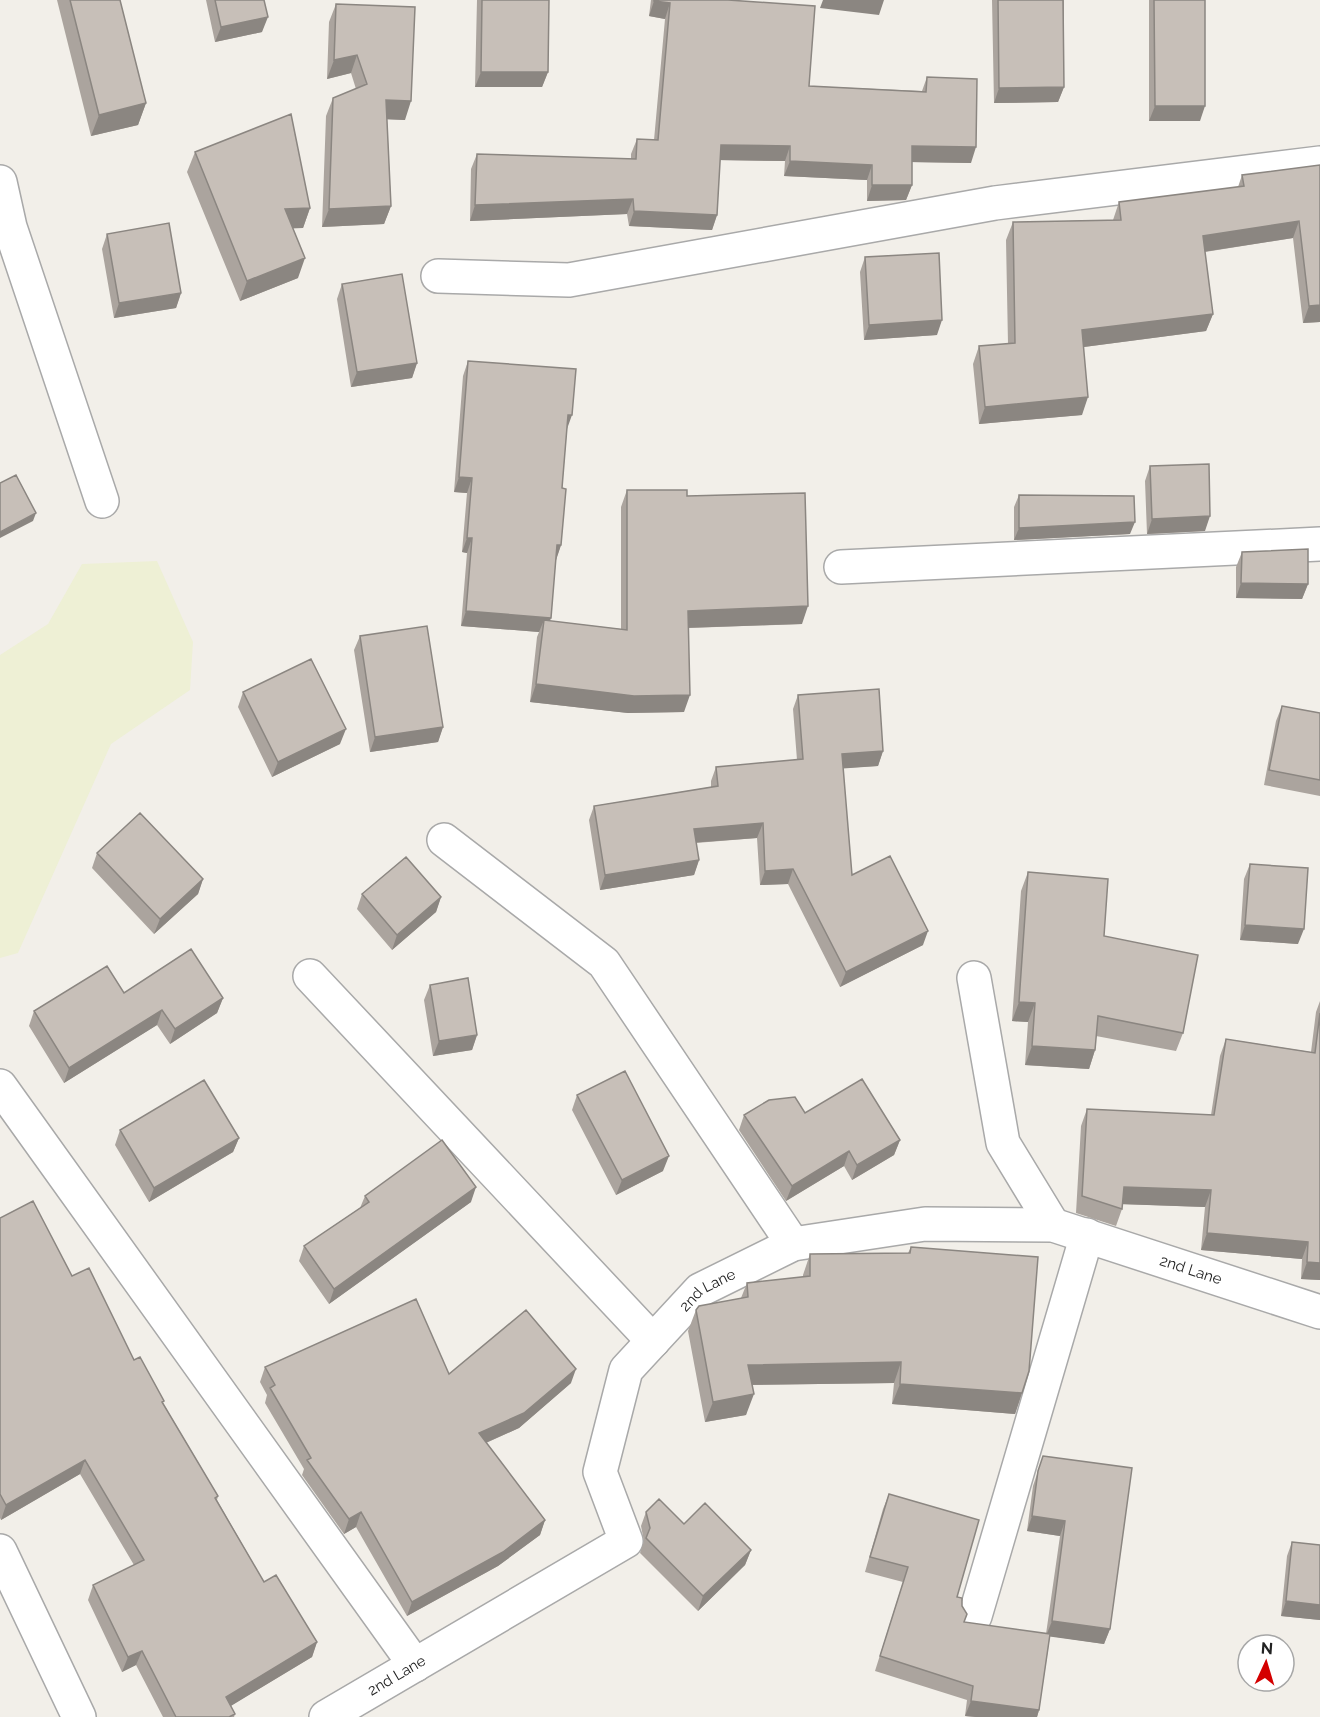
<svg xmlns="http://www.w3.org/2000/svg" width="1320" height="1717" viewBox="0 0 1320 1717" font-family="Raleway,sans-serif">
  <style>
    .farmland { fill: #eef0d5 }
    .lines { fill: none; stroke-linecap: round; stroke-linejoin: round }
    .minor-casing { stroke: #a9a9a9; stroke-width: 36 }
    .minor { stroke: #fff; stroke-width: 33 }
    .wall { fill: #aba49e }
    .shaded-wall { fill: #8b8681 }
    .building { fill: #c7bfb8; stroke: #8b8681; stroke-width: 1.5 }
    .labels { text-anchor: middle; dominant-baseline: central; stroke-width: 4.5; stroke-linejoin: round; paint-order: stroke }
    .street-label { font-size: 15px; fill: #222; stroke: #fff }
  </style>
  <rect width="100%" height="100%" fill="#f2efe9"/>
  <!-- farmland -->
  <path class="farmland" d="M 157,561 L 193,642 L 190,690 L 111,744 L 18,953 L 0,958 L 0,655 L 48,624 L 82,564 Z"/>
  <g class="lines">
    <defs>
      <g id="minor">
        <path d="M 0,182 L 10,227 L 102,501"/>
        <path d="M 438,276 L 569,280 L 995,203 L 1320,163"/>
        <path d="M 841,567 L 1320,544"/>
        <path d="M 444,840 L 604,963 L 793,1244"/>
        <path d="M 310,976 L 653,1341"/>
        <path d="M 974,978 L 1003,1143 L 1053,1225"/>
        <path d="M 0,1086 L 415,1665"/>
        <path d="M 0,1551 L 79,1717"/>
        <path d="M 975,1616 L 1087,1235"/>
        <path id="s1" d="M 326,1717 L 626,1541 L 600,1472 L 626,1370 L 700,1290 L 793,1244 L 925,1224 L 1053,1225 L 1320,1312"/>
      </g>
    </defs>
    <!-- minor casing -->
    <use href="#minor" class="minor-casing"/>
    <!-- minor -->
    <use href="#minor" class="minor"/>
  </g>
  <!-- wall -->
  <path class="wall" d="M 57,0 L 120,0 L 146,103 L 138,125 L 91,136 Z
    M 206,0 L 264,0 L 262,32 L 215,42 Z
    M 477,0 L 549,0 L 548,72 L 542,87 L 475,87 Z
    M 651,0 L 728,0 L 809,86 L 922,91 L 927,77 L 971,163 L 912,162 L 912,185 L 906,200 L 867,201 L 867,180 L 784,176 L 785,161 L 720,160 L 717,215 L 712,230 L 629,226 L 627,214 L 470,221 L 471,169 L 477,154 L 631,159 L 631,154 L 637,139 L 654,140 L 665,19 L 649,16 Z
    M 992,0 L 1064,0 L 1064,87 L 1058,102 L 994,103 Z
    M 1149,0 L 1205,0 L 1200,121 L 1149,121 Z
    M 336,4 L 405,120 L 387,119 L 391,206 L 384,224 L 322,227 L 326,116 L 333,98 L 356,89 L 351,73 L 327,79 L 329,22 Z
    M 195,152 L 310,208 L 303,228 L 293,228 L 298,278 L 240,301 L 187,172 Z
    M 1320,165 L 1320,322 L 1303,323 L 1293,238 L 1205,252 L 1213,314 L 1206,331 L 1084,347 L 1082,415 L 979,424 L 973,364 L 979,346 L 1008,344 L 1006,240 L 1013,222 L 1113,220 L 1119,202 L 1238,187 L 1242,175 Z
    M 107,234 L 181,293 L 176,308 L 114,318 L 102,249 Z
    M 865,257 L 937,335 L 864,340 L 860,272 Z
    M 342,284 L 417,363 L 412,378 L 351,387 L 337,299 Z
    M 468,361 L 567,429 L 562,488 L 561,545 L 556,560 L 550,621 L 621,629 L 621,507 L 627,490 L 687,496 L 802,624 L 689,628 L 684,712 L 628,713 L 530,702 L 537,637 L 539,632 L 461,626 L 467,553 L 462,552 L 467,493 L 454,492 L 463,376 Z
    M 1150,466 L 1205,531 L 1147,534 L 1145,481 Z
    M 1019,495 L 1130,534 L 1014,540 L 1014,507 Z
    M 1242,552 L 1308,584 L 1302,599 L 1236,598 L 1236,567 Z
    M 360,636 L 443,727 L 438,742 L 370,752 L 354,650 Z
    M 243,692 L 340,744 L 272,777 L 238,707 Z
    M 798,695 L 883,751 L 878,766 L 843,768 L 852,875 L 923,945 L 840,987 L 788,884 L 760,885 L 757,838 L 696,843 L 699,860 L 694,875 L 600,890 L 589,820 L 594,806 L 711,787 L 711,781 L 716,767 L 797,760 L 793,709 Z
    M 1282,706 L 1320,713 L 1320,796 L 1264,785 L 1276,721 Z
    M 97,853 L 203,879 L 198,894 L 154,934 L 92,868 Z
    M 1250,864 L 1298,944 L 1240,940 L 1244,879 Z
    M 1028,872 L 1104,936 L 1183,1033 L 1176,1051 L 1096,1036 L 1095,1050 L 1089,1069 L 1025,1065 L 1028,1022 L 1012,1021 L 1021,891 Z
    M 362,894 L 441,897 L 436,912 L 392,950 L 357,909 Z
    M 430,985 L 477,1035 L 472,1050 L 433,1056 L 424,1000 Z
    M 124,993 L 223,998 L 217,1013 L 170,1044 L 157,1025 L 64,1083 L 29,1026 L 34,1011 Z
    M 1320,1001 L 1320,1280 L 1301,1279 L 1302,1259 L 1201,1250 L 1205,1207 L 1122,1204 L 1122,1209 L 1116,1226 L 1076,1213 L 1081,1126 L 1087,1109 L 1211,1115 L 1220,1056 L 1226,1039 L 1311,1052 L 1316,1012 Z
    M 577,1095 L 663,1171 L 616,1195 L 572,1110 Z
    M 805,1113 L 900,1140 L 894,1155 L 852,1180 L 844,1166 L 786,1201 L 739,1130 L 744,1115 Z
    M 120,1130 L 239,1138 L 233,1152 L 149,1202 L 115,1145 Z
    M 365,1196 L 471,1202 L 329,1304 L 299,1261 L 304,1246 L 360,1208 Z
    M 0,1218 L 72,1276 L 164,1401 L 163,1403 L 218,1496 L 217,1500 L 264,1582 L 317,1642 L 312,1657 L 230,1706 L 235,1714 L 234,1717 L 163,1717 L 136,1665 L 122,1672 L 88,1600 L 93,1585 L 134,1565 L 80,1474 L 1,1520 L 0,1518 Z
    M 911,1247 L 1022,1393 L 1015,1414 L 892,1404 L 894,1383 L 752,1385 L 746,1415 L 705,1422 L 688,1331 L 696,1310 L 741,1298 L 747,1283 L 803,1277 L 803,1275 L 810,1254 L 908,1253 Z
    M 265,1367 L 449,1374 L 571,1383 L 519,1428 L 486,1443 L 545,1520 L 540,1535 L 498,1566 L 407,1616 L 356,1527 L 344,1534 L 302,1475 L 304,1469 L 265,1403 L 267,1395 L 260,1382 Z
    M 1043,1456 L 1110,1629 L 1104,1644 L 1050,1636 L 1039,1710 L 1037,1717 L 976,1717 L 965,1716 L 967,1700 L 875,1671 L 903,1582 L 865,1572 L 883,1509 L 889,1494 L 957,1597 L 962,1606 L 964,1622 L 1046,1634 L 1060,1536 L 1027,1531 L 1033,1486 Z
    M 646,1512 L 684,1524 L 751,1550 L 745,1565 L 698,1611 L 640,1553 L 644,1541 L 641,1526 Z
    M 1292,1542 L 1320,1545 L 1320,1620 L 1281,1616 L 1287,1556 Z"/>
  <!-- shaded-wall -->
  <path class="shaded-wall" d="M 823,0 L 884,0 L 879,15 L 820,8 Z
    M 654,1 L 670,3 L 665,19 L 649,16 Z
    M 268,17 L 262,32 L 215,42 L 221,27 Z
    M 357,55 L 351,73 L 327,79 L 334,60 Z
    M 481,72 L 548,72 L 542,87 L 475,87 Z
    M 1064,87 L 1058,102 L 994,103 L 999,88 Z
    M 386,100 L 411,101 L 405,120 L 379,119 Z
    M 146,103 L 138,125 L 91,136 L 99,115 Z
    M 1155,106 L 1205,106 L 1200,121 L 1149,121 Z
    M 721,145 L 790,146 L 785,161 L 715,160 Z
    M 912,146 L 976,147 L 971,163 L 907,162 Z
    M 790,161 L 872,165 L 867,180 L 784,176 Z
    M 872,185 L 912,185 L 906,200 L 867,201 Z
    M 633,199 L 627,214 L 470,221 L 475,205 Z
    M 391,206 L 384,224 L 322,227 L 329,209 Z
    M 310,208 L 303,228 L 278,229 L 285,209 Z
    M 634,211 L 717,215 L 712,230 L 629,226 Z
    M 1299,221 L 1293,238 L 1196,253 L 1203,236 Z
    M 305,258 L 298,278 L 240,301 L 247,281 Z
    M 181,293 L 176,308 L 114,318 L 119,303 Z
    M 1320,305 L 1320,322 L 1303,323 L 1309,306 Z
    M 1213,314 L 1206,331 L 1076,348 L 1082,330 Z
    M 942,320 L 937,335 L 864,340 L 869,325 Z
    M 417,363 L 412,378 L 351,387 L 357,372 Z
    M 1088,397 L 1082,415 L 979,424 L 985,407 Z
    M 568,415 L 572,415 L 567,429 Z
    M 459,477 L 472,478 L 467,493 L 454,492 Z
    M 36,513 L 33,521 L 0,538 L 0,532 Z
    M 1210,516 L 1205,531 L 1147,534 L 1152,519 Z
    M 1135,522 L 1130,534 L 1014,540 L 1019,528 Z
    M 467,538 L 472,538 L 467,553 L 462,552 Z
    M 557,545 L 561,545 L 556,560 Z
    M 1241,583 L 1308,584 L 1302,599 L 1236,598 Z
    M 808,606 L 802,624 L 682,628 L 688,611 Z
    M 466,611 L 551,618 L 545,633 L 544,620 L 539,632 L 461,626 Z
    M 536,684 L 690,695 L 684,712 L 628,713 L 530,702 Z
    M 443,727 L 438,742 L 370,752 L 375,737 Z
    M 346,729 L 340,744 L 272,777 L 278,762 Z
    M 883,751 L 878,766 L 836,769 L 842,754 Z
    M 763,823 L 757,838 L 689,843 L 694,829 Z
    M 699,860 L 694,875 L 600,890 L 605,875 Z
    M 793,869 L 788,884 L 760,885 L 765,871 Z
    M 203,879 L 198,894 L 154,934 L 160,919 Z
    M 441,897 L 436,912 L 392,950 L 397,935 Z
    M 1245,925 L 1304,929 L 1298,944 L 1240,940 Z
    M 928,931 L 923,945 L 840,987 L 846,972 Z
    M 223,998 L 217,1013 L 170,1044 L 175,1029 Z
    M 1019,1002 L 1035,1003 L 1028,1022 L 1012,1021 Z
    M 162,1010 L 157,1025 L 64,1083 L 69,1068 Z
    M 477,1035 L 472,1050 L 433,1056 L 439,1041 Z
    M 1032,1046 L 1095,1050 L 1089,1069 L 1025,1065 Z
    M 239,1138 L 233,1152 L 149,1202 L 154,1188 Z
    M 900,1140 L 894,1155 L 852,1180 L 857,1165 Z
    M 849,1151 L 844,1166 L 786,1201 L 792,1186 Z
    M 669,1156 L 663,1171 L 616,1195 L 622,1180 Z
    M 476,1187 L 471,1202 L 329,1304 L 334,1289 Z
    M 1124,1187 L 1211,1190 L 1205,1207 L 1118,1204 Z
    M 1207,1233 L 1308,1242 L 1302,1259 L 1201,1250 Z
    M 1307,1262 L 1320,1263 L 1320,1280 L 1301,1279 Z
    M 901,1362 L 894,1383 L 741,1385 L 748,1365 Z
    M 576,1369 L 571,1383 L 519,1428 L 474,1448 L 479,1433 Z
    M 900,1384 L 1022,1393 L 1015,1414 L 892,1404 Z
    M 754,1394 L 746,1415 L 705,1422 L 713,1402 Z
    M 85,1460 L 80,1474 L 1,1520 L 6,1505 Z
    M 361,1512 L 356,1527 L 344,1534 L 349,1519 Z
    M 1032,1516 L 1065,1521 L 1060,1536 L 1027,1531 Z
    M 545,1520 L 540,1535 L 498,1566 L 407,1616 L 412,1602 Z
    M 751,1550 L 745,1565 L 698,1611 L 703,1596 Z
    M 1286,1601 L 1320,1605 L 1320,1620 L 1281,1616 Z
    M 1052,1621 L 1110,1629 L 1104,1644 L 1046,1636 Z
    M 317,1642 L 312,1657 L 221,1712 L 226,1697 Z
    M 142,1651 L 136,1665 L 122,1672 L 128,1657 Z
    M 971,1701 L 1039,1710 L 1037,1717 L 976,1717 L 965,1716 Z"/>
  <!-- building -->
  <path class="building" d="M 70,0 L 120,0 L 146,103 L 99,115 Z
    M 215,0 L 264,0 L 268,17 L 221,27 Z
    M 482,0 L 549,0 L 548,72 L 481,72 Z
    M 654,0 L 728,0 L 815,6 L 809,86 L 926,92 L 927,77 L 977,79 L 976,147 L 912,146 L 912,185 L 872,185 L 872,165 L 790,161 L 790,146 L 721,145 L 717,215 L 634,211 L 633,199 L 475,205 L 477,154 L 636,159 L 637,139 L 658,140 L 670,3 L 654,1 Z
    M 998,0 L 1063,0 L 1064,87 L 999,88 Z
    M 1154,0 L 1205,0 L 1205,106 L 1155,106 Z
    M 336,4 L 415,7 L 411,101 L 386,100 L 391,206 L 329,209 L 333,98 L 367,84 L 357,55 L 334,60 Z
    M 291,114 L 310,208 L 285,209 L 305,258 L 247,281 L 195,152 Z
    M 1320,165 L 1320,305 L 1309,306 L 1299,221 L 1203,236 L 1213,314 L 1082,330 L 1088,397 L 985,407 L 979,346 L 1015,343 L 1013,222 L 1121,220 L 1119,202 L 1244,186 L 1242,175 Z
    M 169,223 L 181,293 L 119,303 L 107,234 Z
    M 939,253 L 942,320 L 869,325 L 865,257 Z
    M 402,274 L 417,363 L 357,372 L 342,284 Z
    M 468,361 L 576,369 L 572,415 L 568,415 L 562,488 L 566,489 L 561,545 L 557,545 L 551,618 L 466,611 L 472,538 L 467,538 L 472,478 L 459,477 Z
    M 1209,464 L 1210,516 L 1152,519 L 1150,466 Z
    M 16,475 L 36,513 L 0,532 L 0,483 Z
    M 627,490 L 687,490 L 687,496 L 805,493 L 808,606 L 688,611 L 690,695 L 634,696 L 536,684 L 544,620 L 627,630 Z
    M 1019,495 L 1134,496 L 1135,522 L 1019,528 Z
    M 1308,549 L 1308,584 L 1241,583 L 1242,552 Z
    M 427,626 L 443,727 L 375,737 L 360,636 Z
    M 311,659 L 346,729 L 278,762 L 243,692 Z
    M 879,689 L 883,751 L 842,754 L 852,875 L 890,856 L 928,931 L 846,972 L 793,869 L 765,871 L 763,823 L 694,829 L 699,860 L 605,875 L 594,806 L 718,786 L 716,767 L 803,759 L 798,695 Z
    M 1282,706 L 1320,713 L 1320,780 L 1269,770 Z
    M 140,813 L 203,879 L 160,919 L 97,853 Z
    M 406,857 L 441,897 L 397,935 L 362,894 Z
    M 1250,864 L 1308,868 L 1304,929 L 1245,925 Z
    M 1028,872 L 1108,879 L 1104,936 L 1198,955 L 1183,1033 L 1098,1016 L 1095,1050 L 1032,1046 L 1035,1003 L 1019,1002 Z
    M 191,949 L 223,998 L 175,1029 L 162,1010 L 69,1068 L 34,1011 L 107,966 L 124,993 Z
    M 468,978 L 477,1035 L 439,1041 L 430,985 Z
    M 1320,1013 L 1320,1263 L 1307,1262 L 1308,1242 L 1207,1233 L 1211,1190 L 1124,1187 L 1122,1209 L 1082,1196 L 1087,1109 L 1214,1115 L 1226,1039 L 1315,1053 Z
    M 625,1071 L 669,1156 L 622,1180 L 577,1095 Z
    M 862,1079 L 900,1140 L 857,1165 L 849,1151 L 792,1186 L 744,1115 L 769,1100 L 795,1097 L 805,1113 Z
    M 204,1080 L 239,1138 L 154,1188 L 120,1130 Z
    M 442,1140 L 476,1187 L 334,1289 L 304,1246 L 369,1202 L 365,1196 Z
    M 33,1201 L 72,1276 L 89,1268 L 134,1360 L 140,1357 L 164,1401 L 162,1402 L 218,1496 L 215,1498 L 264,1582 L 276,1575 L 317,1642 L 226,1697 L 235,1714 L 229,1717 L 176,1717 L 142,1651 L 128,1657 L 93,1585 L 144,1560 L 85,1460 L 6,1505 L 0,1494 L 0,1218 Z
    M 911,1247 L 1038,1257 L 1029,1371 L 1022,1393 L 900,1384 L 901,1362 L 748,1365 L 754,1394 L 713,1402 L 696,1310 L 699,1306 L 748,1297 L 747,1283 L 810,1276 L 810,1254 L 910,1253 Z
    M 416,1299 L 449,1374 L 526,1310 L 576,1369 L 524,1413 L 479,1433 L 545,1520 L 503,1552 L 412,1602 L 361,1512 L 349,1519 L 307,1460 L 311,1458 L 270,1388 L 275,1385 L 265,1367 Z
    M 1043,1456 L 1132,1468 L 1110,1629 L 1052,1621 L 1065,1521 L 1032,1516 L 1038,1471 Z
    M 889,1494 L 979,1520 L 957,1597 L 962,1598 L 962,1606 L 967,1614 L 964,1622 L 1050,1634 L 1039,1710 L 971,1701 L 973,1686 L 880,1656 L 908,1567 L 870,1557 Z
    M 659,1499 L 684,1524 L 705,1503 L 751,1550 L 703,1596 L 646,1538 L 650,1528 L 646,1512 Z
    M 1292,1542 L 1320,1545 L 1320,1605 L 1286,1601 Z"/>
  <g class="labels">
    <!-- street labels -->
    <g class="street-label">
      <text stroke="none"><textPath href="#s1" startOffset="1146">2nd Lane</textPath></text>
      <text stroke="none"><textPath href="#s1" startOffset="642">2nd Lane</textPath></text>
      <text stroke="none"><textPath href="#s1" startOffset="82">2nd Lane</textPath></text>
    </g>
  </g>
  <!-- north arrow -->
  <g transform="translate(1266 1663) rotate(4)"><circle r="28" fill="#ffffff" stroke="#a7a7a7" stroke-width="1.5"/>
  <path d="M0-4.5L10 22L0 15L-10 22Z" fill="#d40000"/>
  <text y="-9" font-size="16" font-weight="bold" text-anchor="middle" fill="#222222">N</text>
  </g>
</svg>
